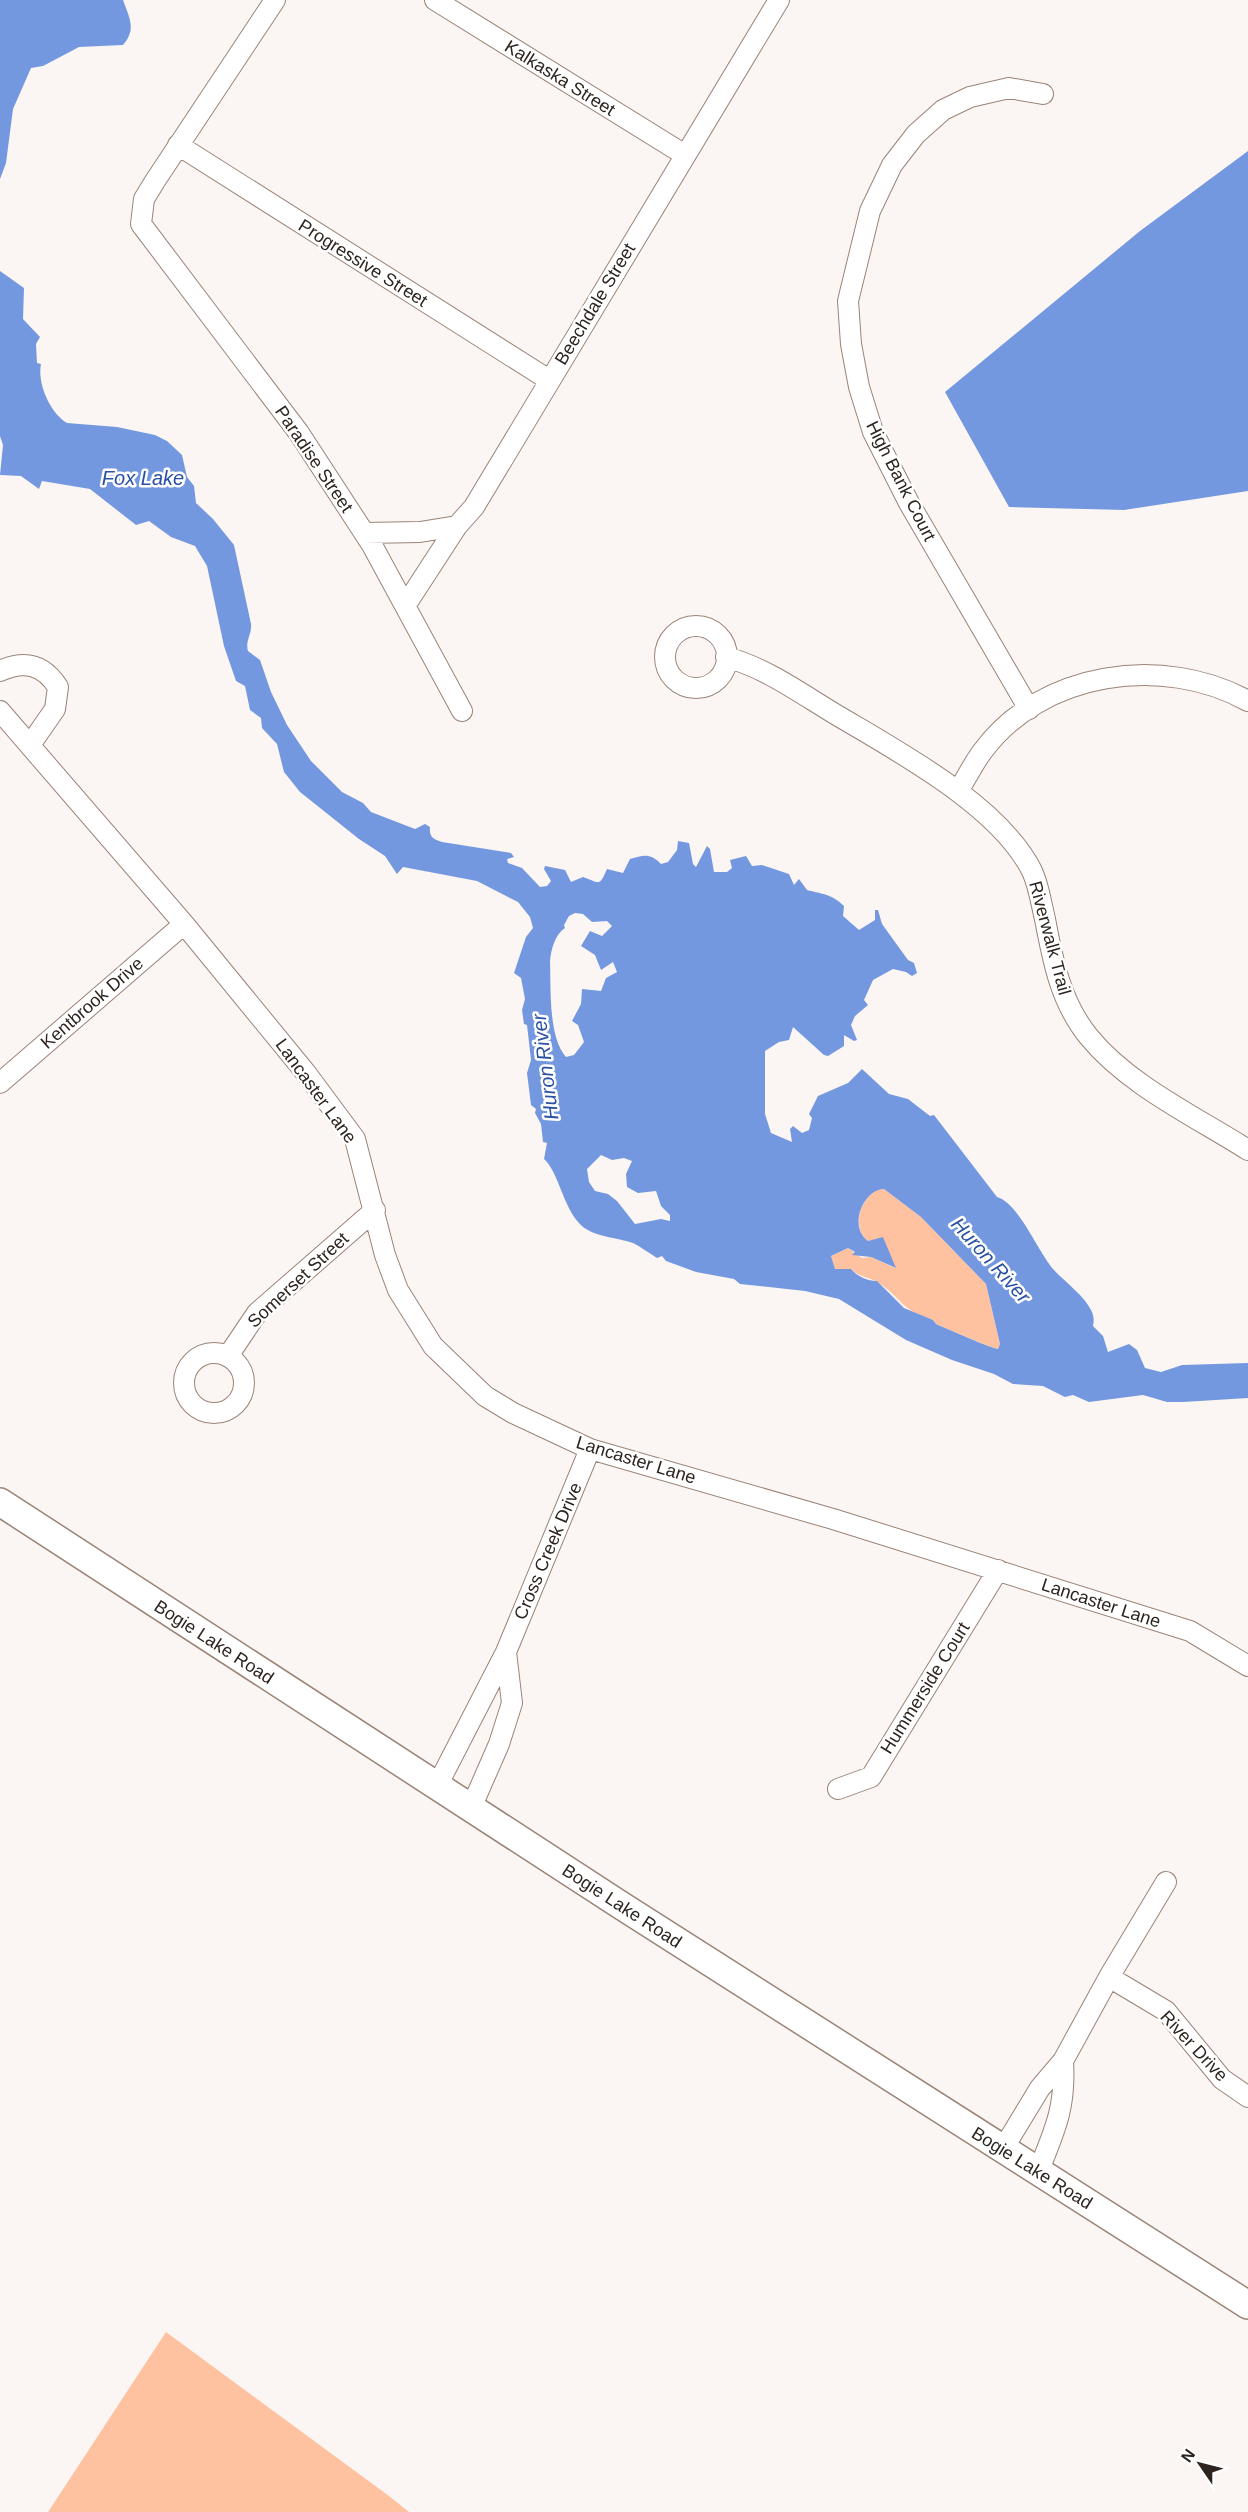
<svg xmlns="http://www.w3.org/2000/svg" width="1248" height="2512" viewBox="0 0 1248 2512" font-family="Helvetica,sans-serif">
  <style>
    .green { fill: #ffc2a0 }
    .water { fill: #7498df; fill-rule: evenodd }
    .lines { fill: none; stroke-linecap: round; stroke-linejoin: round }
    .street-casing { stroke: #9b8376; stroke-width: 22 }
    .secondary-casing { stroke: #9b8376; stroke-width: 30 }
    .street { stroke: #fff; stroke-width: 20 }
    .secondary { stroke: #fff; stroke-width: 27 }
    .labels { text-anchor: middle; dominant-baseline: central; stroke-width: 5; stroke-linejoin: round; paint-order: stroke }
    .street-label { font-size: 18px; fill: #2d241f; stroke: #fff }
    .water-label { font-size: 20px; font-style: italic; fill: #2950a3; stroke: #fff }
  </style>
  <rect width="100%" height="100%" fill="#fbf6f3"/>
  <!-- green -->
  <path class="green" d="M 884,1189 L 921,1217 L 986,1284 L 1000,1344 L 998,1349 C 994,1349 945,1328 936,1324 L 933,1320 C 901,1310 903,1300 879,1283 C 871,1277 859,1278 851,1269 L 835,1270 L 831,1256 L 848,1248 L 862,1258 L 871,1257 L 895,1268 L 883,1238 L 868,1241 C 848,1225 865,1189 884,1189 Z
    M 166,2332 L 389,2496 L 409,2512 L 48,2512 Z"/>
  <!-- water -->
  <path class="water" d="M 0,0 L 123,0 C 129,17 137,29 123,45 L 79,47 L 43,66 L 31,68 L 13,109 L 6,163 L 0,179 Z
    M 1248,151 L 1248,491 L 1124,510 L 1009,507 L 945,392 L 1140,231 Z
    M 0,271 L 24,288 L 23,319 L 40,337 L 36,344 L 37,363 L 41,364 C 37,383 50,413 67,423 L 117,427 L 155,435 L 167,441 L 182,455 L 187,477 L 194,486 L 196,503 L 213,519 L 234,545 L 251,624 C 252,634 245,641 248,651 L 260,660 L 271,692 L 287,725 L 311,761 L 342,792 L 363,803 L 371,812 L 415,829 L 425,824 L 430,827 C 429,837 433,839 442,842 L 511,853 L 514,857 L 507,859 L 508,863 L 522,868 L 540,887 L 547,886 L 551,881 L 544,869 L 545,866 L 565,870 L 571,882 L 583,877 C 600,883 599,887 607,869 L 623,873 L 630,859 C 644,855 650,853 661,864 L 668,862 L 677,850 L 678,841 L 689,843 L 693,864 L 696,867 L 707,846 L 710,849 L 714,872 L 727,872 L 732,868 L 730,860 L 746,856 L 752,866 L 762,865 L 789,874 L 794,885 L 799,879 L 807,890 C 822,894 832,894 844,906 L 843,916 L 859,930 L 875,920 L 875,910 L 878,910 L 882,924 L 908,960 L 914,963 L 917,973 L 912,976 L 906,972 L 893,969 L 873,980 L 864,1000 L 868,1005 L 855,1016 L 851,1025 L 857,1040 L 854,1041 L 844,1035 L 844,1046 L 828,1056 L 824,1055 L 793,1027 L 789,1040 L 779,1042 L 765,1051 L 765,1114 L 771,1133 L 792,1142 L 790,1129 L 793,1126 L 802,1133 L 809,1130 L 812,1118 L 809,1114 L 818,1096 L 848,1083 L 862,1069 L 889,1094 L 908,1099 L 930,1116 L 934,1115 L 997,1197 C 1019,1203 1039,1254 1054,1270 C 1066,1283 1085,1296 1092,1312 C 1094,1317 1094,1321 1093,1326 L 1103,1336 L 1108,1352 L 1129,1344 L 1137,1350 L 1145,1368 L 1161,1372 L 1182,1365 L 1248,1363 L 1248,1398 L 1183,1402 L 1167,1402 L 1143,1395 L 1089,1402 L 1073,1395 L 1065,1397 L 1043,1386 L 1013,1384 L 994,1374 L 952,1360 L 906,1340 L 839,1299 L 805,1291 L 740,1284 L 734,1279 L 696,1272 L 666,1261 L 662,1256 L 657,1258 C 649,1253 641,1247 633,1243 C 616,1237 591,1237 579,1223 C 563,1206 558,1171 544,1159 L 547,1143 L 543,1142 L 541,1124 L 535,1113 L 536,1109 L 531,1105 L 527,1073 L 531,1060 L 527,1025 L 524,1024 L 522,1010 L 525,999 L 521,978 L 514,973 L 526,937 L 533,928 L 530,917 L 518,902 L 477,881 L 403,867 L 397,874 L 385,856 L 359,839 L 300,792 L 284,772 L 277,744 L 262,728 L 261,718 L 250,710 L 245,686 L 236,681 L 224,646 L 207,566 L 195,546 L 171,537 L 149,521 L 136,525 L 90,489 L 42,481 L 39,489 L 21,476 L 0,475 L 3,445 L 0,436 ZM 575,913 L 583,914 L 592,922 L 607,921 L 612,926 L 602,936 L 590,931 L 581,946 L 595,955 L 601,970 L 613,962 L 617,972 L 606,978 L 601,991 L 582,989 L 581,1004 L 572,1021 L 578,1025 L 584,1042 L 574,1055 L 566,1057 C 548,1037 551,987 550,961 C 551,950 555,934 565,928 L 564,925 L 569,916 ZM 601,1155 L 612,1160 L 624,1158 L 632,1161 L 626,1174 L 627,1187 L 638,1193 L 656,1191 L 661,1206 L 670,1215 L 670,1221 L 661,1219 L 635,1224 L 617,1201 L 608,1194 L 595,1191 L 589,1182 L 587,1169 ZM 884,1189 L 921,1217 L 986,1284 L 1000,1344 L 998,1349 C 993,1349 945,1328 936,1324 L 933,1320 L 904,1308 L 877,1281 C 867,1281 857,1276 851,1269 L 835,1269 L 831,1256 L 848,1248 L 855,1252 L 852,1255 L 871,1257 L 896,1268 L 883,1237 L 868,1241 C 847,1225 865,1189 884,1189 Z"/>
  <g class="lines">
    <defs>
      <path id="street" d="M 275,0 L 155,181 L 144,199 L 141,224 L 299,433 L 372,545 L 462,711
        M 435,0 L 685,155
        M 178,145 L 549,380
        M 364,533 L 420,532 L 457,526 L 474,507 L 779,0
        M 405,606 L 457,526
        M665 657a31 31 0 1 1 62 0a31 31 0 1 1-62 0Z
        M 726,657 C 766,668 800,693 835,714 C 897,751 999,805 1032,871 C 1039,886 1041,903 1045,919 C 1053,962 1061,1003 1089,1037 C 1128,1085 1196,1117 1248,1150
        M 0,671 C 24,660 43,664 58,687 L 55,709 L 30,745
        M 1029,709 L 909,503 L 873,432 L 859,387 L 851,344 L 848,301 L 870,211 L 892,165 L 916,134 L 943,110 L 970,97 L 1009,88 L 1043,94
        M 0,711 L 184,924 L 306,1073 L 355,1139 L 385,1255 L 398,1290 L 433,1346 L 485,1396 L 513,1413 L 590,1449 L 833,1519 L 1190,1631 L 1248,1666
        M 958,791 C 966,779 973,764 982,752 C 1041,671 1163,654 1248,701
        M 0,1083 L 184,924
        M184 1383a30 30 0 1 1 60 0a30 30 0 1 1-60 0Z
        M 228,1356 L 257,1313 L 375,1210
        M 437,1786 L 506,1652 L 590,1449
        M 838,1789 L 871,1777 L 998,1570
        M 471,1808 L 499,1744 L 512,1703 L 506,1652
        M 1109,1977 L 1166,2011 L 1222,2079 L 1248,2097
        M 1003,2149 L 1040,2088 L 1063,2061 L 1109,1977 L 1166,1882
        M 1038,2172 C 1055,2130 1066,2107 1063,2061"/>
      <path id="secondary" d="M 0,1502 L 622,1906 L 1248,2305"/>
    </defs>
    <!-- street casing -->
    <use href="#street" class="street-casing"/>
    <!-- secondary casing -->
    <use href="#secondary" class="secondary-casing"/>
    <!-- street -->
    <use href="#street" class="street"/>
    <!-- secondary -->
    <use href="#secondary" class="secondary"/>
  </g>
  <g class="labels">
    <!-- street labels -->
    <g class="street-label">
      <text transform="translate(560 78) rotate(32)">Kalkaska Street</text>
      <text transform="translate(363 263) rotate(32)">Progressive Street</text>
      <text transform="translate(595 304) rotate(-59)">Beechdale Street</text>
      <text transform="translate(314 459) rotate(56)">Paradise Street</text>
      <text transform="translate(901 481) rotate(63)">High Bank Court</text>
      <text transform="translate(1050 938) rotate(75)">Riverwalk Trail</text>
      <text transform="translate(92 1003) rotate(-41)">Kentbrook Drive</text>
      <text transform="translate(316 1091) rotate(54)">Lancaster Lane</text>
      <text transform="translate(298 1280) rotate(-43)">Somerset Street</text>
      <text transform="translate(636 1460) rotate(17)">Lancaster Lane</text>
      <text transform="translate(548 1551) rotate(-67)">Cross Creek Drive</text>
      <text transform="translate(1101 1603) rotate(18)">Lancaster Lane</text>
      <text transform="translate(214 1642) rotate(33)">Bogie Lake Road</text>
      <text transform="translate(925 1688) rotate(-58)">Hummerside Court</text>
      <text transform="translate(622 1906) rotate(33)">Bogie Lake Road</text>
      <text transform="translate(1194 2046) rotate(47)">River Drive</text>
      <text transform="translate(1032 2168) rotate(32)">Bogie Lake Road</text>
    </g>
    <!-- water labels -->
    <g class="water-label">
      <text x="143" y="478">Fox Lake</text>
      <text transform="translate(545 1067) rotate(-97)">Huron River</text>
      <text transform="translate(991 1260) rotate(48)">Huron River</text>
    </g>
  </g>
  <!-- north arrow -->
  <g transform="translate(1200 2464) rotate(305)" stroke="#ffffff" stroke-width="4.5" paint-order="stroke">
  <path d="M0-4.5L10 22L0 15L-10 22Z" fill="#2d241f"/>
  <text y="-9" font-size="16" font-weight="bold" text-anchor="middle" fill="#2d241f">N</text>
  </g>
</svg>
